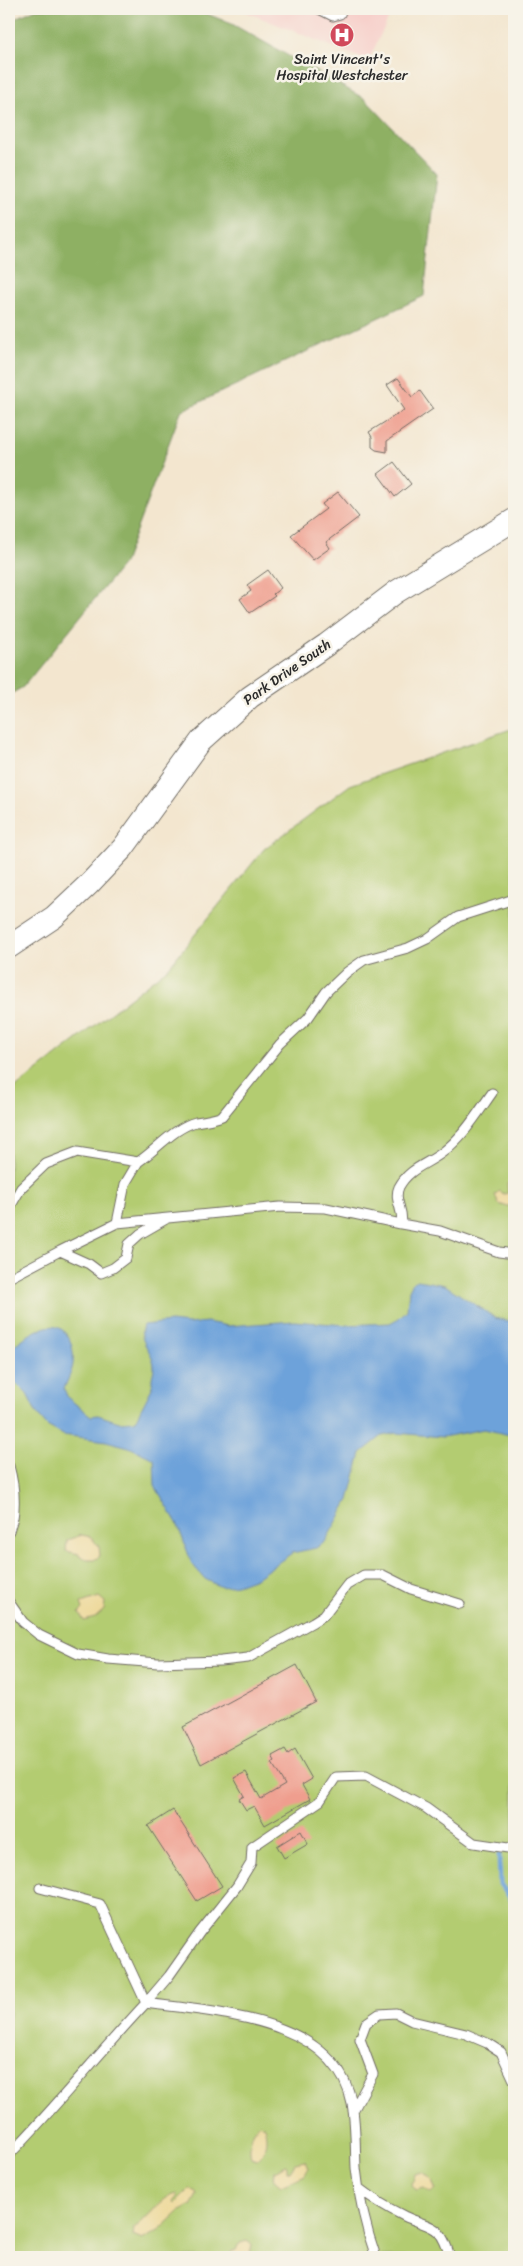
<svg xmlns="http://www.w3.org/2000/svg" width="523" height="2266" viewBox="0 0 523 2266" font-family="Sriracha,sans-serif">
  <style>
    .built { fill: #f7d0cb }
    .green { fill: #b3cc71; stroke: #6f7c4e }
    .forest { fill: #8eb063; stroke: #5c6e47 }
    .sand { fill: #eeda9e; stroke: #8c8264 }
    .water { fill: #6da2da; stroke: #4c6682 }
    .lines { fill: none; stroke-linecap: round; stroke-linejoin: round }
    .stream { stroke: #6da2da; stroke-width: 5 }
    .building { fill: #ef9e8e }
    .service-casing { stroke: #716c64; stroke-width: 11 }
    .tertiary-casing { stroke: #716c64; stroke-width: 24 }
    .service { stroke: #fff; stroke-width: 9 }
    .tertiary { stroke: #fff; stroke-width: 22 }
    .labels { text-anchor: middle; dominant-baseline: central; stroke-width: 5; stroke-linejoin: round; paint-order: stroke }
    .poi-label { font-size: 14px; fill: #2b2b2b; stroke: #f7f3e8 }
    .street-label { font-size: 14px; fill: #2b2b2b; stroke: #f7f3e8 }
  </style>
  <rect width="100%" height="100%" fill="#f7f3e8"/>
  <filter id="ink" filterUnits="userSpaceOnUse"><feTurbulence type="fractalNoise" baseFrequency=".02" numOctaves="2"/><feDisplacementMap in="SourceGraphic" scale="10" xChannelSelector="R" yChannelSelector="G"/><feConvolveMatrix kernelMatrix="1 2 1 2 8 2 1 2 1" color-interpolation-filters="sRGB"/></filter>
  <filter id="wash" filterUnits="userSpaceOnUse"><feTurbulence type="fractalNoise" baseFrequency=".0096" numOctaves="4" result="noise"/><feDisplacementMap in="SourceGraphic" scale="20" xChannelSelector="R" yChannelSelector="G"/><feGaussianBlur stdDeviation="1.12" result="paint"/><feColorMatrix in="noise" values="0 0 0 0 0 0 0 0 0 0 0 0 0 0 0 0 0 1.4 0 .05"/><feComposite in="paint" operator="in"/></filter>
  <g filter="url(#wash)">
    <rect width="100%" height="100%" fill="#f3e6cf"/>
    <!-- built -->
    <path class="built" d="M 239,9 L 393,9 L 368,61 Z"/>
    <!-- green -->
    <path class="green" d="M 514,728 L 514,2257 L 9,2257 L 9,1093 L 168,968 L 264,849 L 350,785 Z"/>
    <!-- forest -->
    <path class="forest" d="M 36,9 L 195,9 L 232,24 L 365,99 L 437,174 L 424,296 L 181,411 L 124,563 L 23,687 L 9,695 L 9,21 Z"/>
    <!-- sand -->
    <path class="sand" d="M 514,1179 L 514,1200 L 508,1207 L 499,1204 L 495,1195 L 499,1191 L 504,1194 L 508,1193 L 507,1184 Z
      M 82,1535 L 91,1537 L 99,1547 L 100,1556 L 94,1560 L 87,1560 L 79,1554 L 66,1551 L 67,1540 Z
      M 99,1597 L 105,1602 L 104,1610 L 95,1618 L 84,1621 L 79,1613 L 83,1609 L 81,1603 Z
      M 259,2124 L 264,2126 C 268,2136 266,2154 257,2160 L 251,2158 C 248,2147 251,2131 259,2124 Z
      M 305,2161 L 308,2169 L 305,2175 L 281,2186 L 274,2180 L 275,2171 L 285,2165 L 287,2166 L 287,2171 L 290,2171 L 295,2163 Z
      M 423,2172 L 432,2180 L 435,2189 L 431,2193 L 424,2188 L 416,2190 L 412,2185 L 415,2174 Z
      M 189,2189 L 196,2192 L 197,2195 L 191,2206 L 179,2212 L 160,2230 L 142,2240 L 133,2236 L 134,2228 C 148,2219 162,2196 177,2193 L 178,2196 L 174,2201 L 175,2203 Z
      M 247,2241 L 252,2245 L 249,2257 L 228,2257 L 231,2252 L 237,2250 L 240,2243 Z"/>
    <!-- water -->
    <path class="water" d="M 418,1280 L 445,1285 L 495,1318 L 514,1322 L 514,1436 L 484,1429 L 443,1437 L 396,1433 L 382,1436 L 361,1453 L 349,1500 L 325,1542 L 316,1548 L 292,1553 L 256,1578 L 237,1585 L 221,1587 L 205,1579 L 192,1564 L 177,1523 L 155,1486 L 154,1459 L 129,1447 L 106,1441 L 63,1435 L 47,1426 L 37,1414 L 27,1394 L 17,1384 L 9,1384 L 9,1349 C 20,1341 32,1331 46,1327 C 68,1322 75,1347 73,1364 C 72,1372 67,1381 64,1389 L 68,1398 L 91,1416 L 98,1415 L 119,1422 L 135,1421 L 153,1386 C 150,1378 154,1374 154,1366 C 153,1350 137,1342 143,1325 L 171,1322 L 188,1324 L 207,1322 L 228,1326 L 294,1321 L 346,1325 L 390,1323 L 399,1318 L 407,1310 L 409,1290 L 413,1282 Z"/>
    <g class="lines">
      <!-- stream -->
      <path class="stream" d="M 499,1855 L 500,1884 L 514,1903"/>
    </g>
    <g id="blocks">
      <!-- building -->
      <path class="building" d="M 398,378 L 412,397 L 420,391 L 433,409 L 387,441 L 387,452 L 376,450 L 372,447 L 372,437 L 369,432 L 404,410 L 387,385 Z
        M 394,462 L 411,484 L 395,497 L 378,474 Z
        M 338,492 L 359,517 L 326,542 L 330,548 L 313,560 L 291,535 L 326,509 L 322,504 Z
        M 268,570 L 281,588 L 273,594 L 275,596 L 250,613 L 240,599 L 251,591 L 247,585 Z
        M 297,1665 L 316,1702 L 201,1764 L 183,1727 Z
        M 285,1749 L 288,1754 L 295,1749 L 312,1779 L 302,1785 L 310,1799 L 265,1825 L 254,1806 L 246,1810 L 239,1799 L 244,1796 L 234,1778 L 246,1772 L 261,1799 L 285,1785 L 272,1763 L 275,1761 L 272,1756 Z
        M 173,1810 L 222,1886 L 197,1901 L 148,1826 Z
        M 301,1831 L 308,1844 L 284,1858 L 277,1846 Z"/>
    </g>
  </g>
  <g filter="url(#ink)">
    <use href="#blocks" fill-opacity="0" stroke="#716c64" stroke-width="1"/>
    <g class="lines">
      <defs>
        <path id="service" d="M 319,9 L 333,16 L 340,14 L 342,9
          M 492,1093 C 477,1114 464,1136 443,1152 C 428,1164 409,1168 399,1187 C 393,1200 405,1212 401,1224 L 440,1231 L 499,1252 L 514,1254
          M 138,1162 L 125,1184 L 117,1223 L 280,1207 L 326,1208 L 401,1224
          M 9,1209 L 21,1188 L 46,1164 L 77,1152 L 138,1162 C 156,1150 175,1127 196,1122 C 206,1120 213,1120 222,1116 L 280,1044 L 308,1018 L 326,992 L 347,972 L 364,960 L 408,948 L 427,939 L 458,917 L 514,899
          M 60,1251 L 117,1223
          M 9,1278 L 60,1251 L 89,1264 L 101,1273 L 113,1268 L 126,1258 L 129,1244 L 140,1234 L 166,1219
          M 9,1466 C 14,1484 16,1500 13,1518 L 9,1517
          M 9,1531 L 13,1518
          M 9,1602 L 23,1622 L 39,1635 L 78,1654 L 108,1659 L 158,1663 L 221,1661 L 248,1658 L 313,1622 L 324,1615 L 347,1585 L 364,1575 L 383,1575 L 411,1589 L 460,1604
          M 146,2003 L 169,1976 L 200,1932 L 237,1886 L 251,1863 L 252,1847 L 320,1801 L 336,1777 L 366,1776 L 426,1808 L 474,1843 L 508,1848 L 514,1846
          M 146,2003 C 216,2013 336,2017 352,2104 C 356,2125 355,2147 356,2168 C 359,2198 366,2229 376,2257
          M 353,2111 L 373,2074 L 360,2039 L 366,2023 L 379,2014 L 396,2013 L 412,2021 L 466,2034 L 487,2043 L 501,2052 L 514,2080
          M 9,2155 C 57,2106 99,2053 146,2003 L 100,1904 L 40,1888
          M 360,2189 C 374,2200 388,2208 404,2216 C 432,2229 440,2222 450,2257"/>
        <path id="tertiary" d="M 9,947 L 54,917 L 89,884 L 123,848 L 201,741 L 250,697 L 326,645 L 396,592 L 514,520"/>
      </defs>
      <!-- service casing -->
      <use href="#service" class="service-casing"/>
      <!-- tertiary casing -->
      <use href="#tertiary" class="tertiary-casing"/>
      <!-- service -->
      <use href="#service" class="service"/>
      <!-- tertiary -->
      <use href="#tertiary" class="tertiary"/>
    </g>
  </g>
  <!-- icons -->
  <defs>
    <symbol id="hospital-disc" viewBox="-11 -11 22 22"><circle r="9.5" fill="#d1495b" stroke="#f7f3e8"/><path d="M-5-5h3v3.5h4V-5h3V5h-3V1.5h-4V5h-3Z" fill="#fff"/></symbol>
  </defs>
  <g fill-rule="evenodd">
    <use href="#hospital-disc" x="328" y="21" width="28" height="28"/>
  </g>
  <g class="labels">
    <!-- poi labels -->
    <g class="poi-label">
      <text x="342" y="59">Saint Vincent's<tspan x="342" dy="16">Hospital Westchester</tspan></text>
    </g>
    <!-- street labels -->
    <g class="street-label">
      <text transform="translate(287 672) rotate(-35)">Park Drive South</text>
    </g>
  </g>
  <!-- margin -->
  <rect width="523" height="2266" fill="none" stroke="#f7f3e8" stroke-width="30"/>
</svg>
